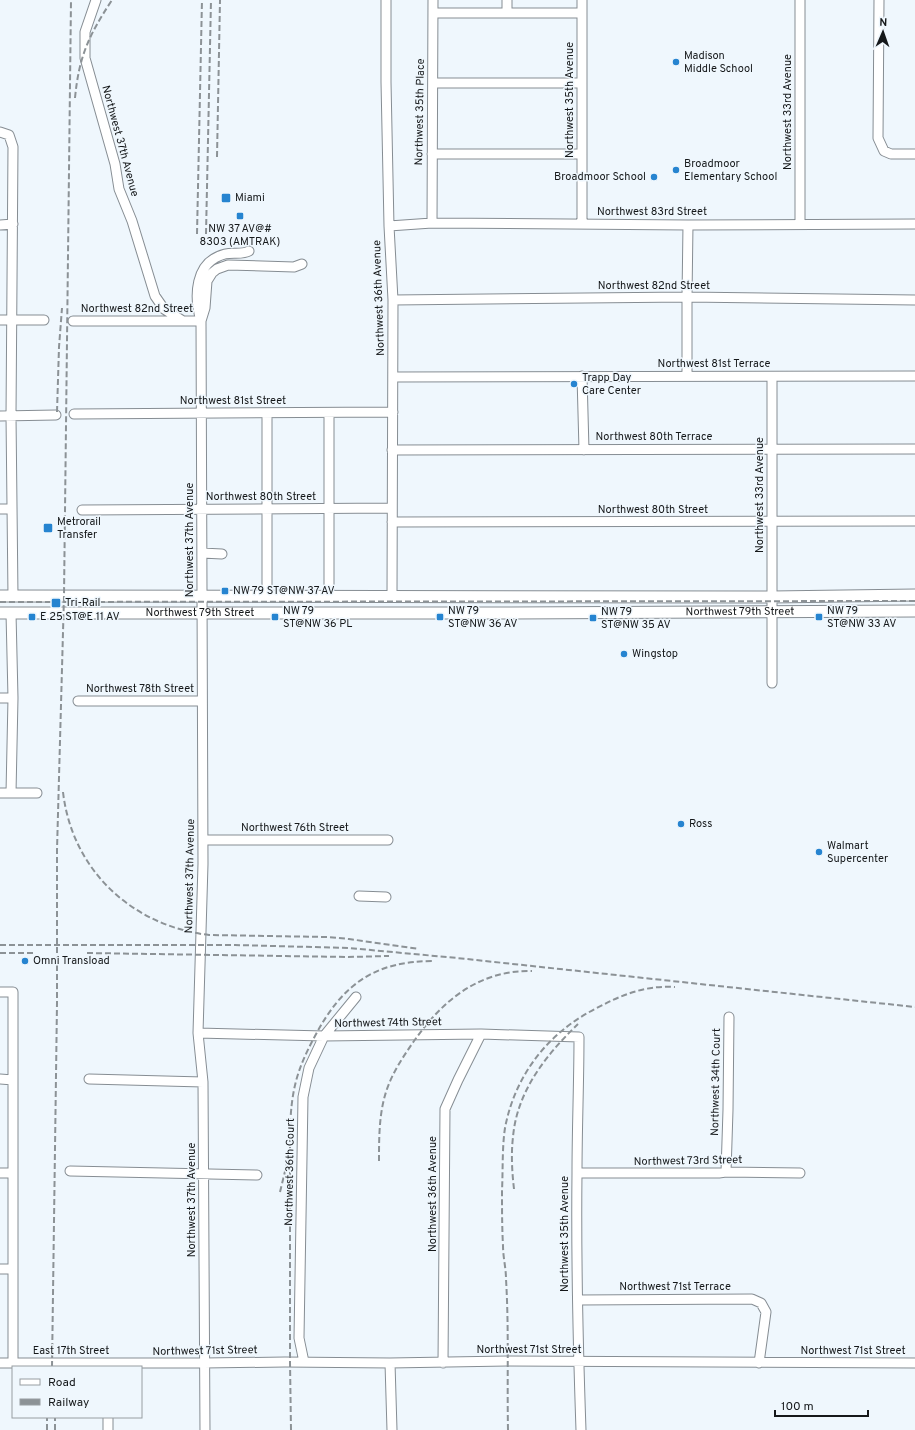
<svg xmlns="http://www.w3.org/2000/svg" width="915" height="1430" viewBox="0 0 915 1430" font-family="Overpass,sans-serif">
  <style>
    .lines { fill: none; stroke-linecap: round; stroke-linejoin: round }
    .minor-casing { stroke: #868d93; stroke-width: 11 }
    .major-casing { stroke: #868d93; stroke-width: 13 }
    .minor { stroke: #fff; stroke-width: 9 }
    .major { stroke: #fff; stroke-width: 11 }
    .rail { stroke: #8c9296; stroke-width: 2; stroke-dasharray: 6 3; stroke-linecap: butt }
    .poi-dot { fill: #2684d0; stroke: #eff7fd; stroke-width: 1.5 }
    .labels { text-anchor: middle; dominant-baseline: central; stroke-width: 3; stroke-linejoin: round; paint-order: stroke }
    .poi-label { font-size: 11px; fill: #15181a; stroke: #eff7fd; text-anchor: start }
    .street-label { font-size: 11px; fill: #15181a; stroke: #eff7fd }
  </style>
  <rect width="100%" height="100%" fill="#eff7fd"/>
  <g class="lines">
    <defs>
      <path id="minor" d="M 96,0 L 85,32 L 85,58 L 115,164 L 119,189 L 132,221 L 155,296 L 164,309 L 183,321
        M 386,0 L 386,82 L 389,226 L 393,300 L 392,596
        M 800,0 L 800,223
        M 879,0 L 878,138 L 884,151 L 891,154 L 915,154
        M 507,12 L 507,0
        M 433,13 L 582,13
        M 433,83 L 582,83
        M 0,132 L 9,135 L 13,147 L 11,416 L 13,596
        M 432,154 L 582,154
        M 432,223 L 433,0
        M 582,224 L 582,0
        M 0,225 L 13,224
        M 389,226 L 432,223 L 688,225 L 915,224
        M 393,300 L 687,297 L 915,300
        M 0,320 L 44,320
        M 73,321 L 201,321
        M 201,321 L 205,308 L 207,281 L 212,273 L 217,269 L 228,265 L 294,267 L 302,264
        M 582,376 L 584,450
        M 687,376 L 687,297 L 688,225
        M 393,377 L 915,376
        M 772,377 L 772,683
        M 267,413 L 267,597
        M 74,414 L 393,412
        M 0,416 L 56,415
        M 392,450 L 915,449
        M 0,509 L 12,509
        M 82,510 L 392,508
        M 392,522 L 915,521
        M 202,553 L 222,554
        M 329,596 L 329,413
        M 0,698 L 13,698
        M 78,701 L 202,701
        M 0,793 L 37,793
        M 11,793 L 13,698 L 11,613
        M 203,840 L 388,840
        M 359,896 L 386,897
        M 0,992 L 13,992 L 13,1362
        M 198,1033 L 324,1036 L 481,1034 L 579,1037 C 579,1082 577,1128 577,1173 C 576,1259 578,1344 581,1430
        M 0,1079 L 13,1080
        M 89,1079 L 203,1082
        M 70,1171 L 257,1175
        M 726,1172 L 728,1110 L 729,1017
        M 0,1173 L 12,1173
        M 577,1173 L 719,1173 L 726,1172 L 800,1173
        M 0,1269 L 13,1269
        M 578,1300 L 752,1299 L 761,1303 L 766,1312 L 759,1363
        M 304,1362 L 299,1338 L 303,1097 L 309,1068 L 324,1036 L 356,997
        M 0,1363 L 204,1363 L 285,1362 L 390,1363 L 507,1361 L 915,1363
        M 390,1363 L 392,1430
        M 443,1363 L 445,1109 L 458,1080 L 481,1034
        M 108,1417 L 108,1430
        M 205,1430 L 203,1082 L 198,1033 L 203,864 L 201,321 C 194,297 194,262 225,254 C 233,252 242,255 249,251"/>
      <g id="major">
        <path d="M 0,596 L 772,597 L 915,595"/>
        <path id="s1" d="M 0,613 L 511,613 L 915,611"/>
      </g>
    </defs>
    <!-- minor casing -->
    <use href="#minor" class="minor-casing"/>
    <!-- major casing -->
    <use href="#major" class="major-casing"/>
    <!-- minor -->
    <use href="#minor" class="minor"/>
    <!-- major -->
    <use href="#major" class="major"/>
    <!-- rail -->
    <path class="rail" d="M 75,98 C 79,56 89,35 112,0
      M 217,157 L 220,0
      M 197,234 L 202,0
      M 206,234 L 211,0
      M 57,412 L 59,347 L 62,308
      M 0,602 L 915,601
      M 63,792 C 72,870 132,926 209,935 L 328,937 L 349,939 L 419,949
      M 0,945 L 235,945 L 349,948 L 457,958 L 915,1007
      M 0,953 L 36,953
      M 87,953 L 348,957 L 389,956
      M 379,1161 C 379,1138 379,1114 386,1092 C 392,1073 403,1057 414,1041 C 443,1000 479,970 532,971
      M 514,1189 C 512,1172 511,1154 513,1137 C 517,1091 546,1055 578,1024
      M 280,1192 L 287,1163
      M 52,1367 L 57,1003 L 57,850 L 64,596 L 71,0
      M 47,1430 L 47,1417
      M 55,1430 L 55,1417
      M 291,1430 L 290,1362 L 290,1132 C 291,1092 296,1071 315,1036 C 342,985 374,961 433,961
      M 508,1430 C 507,1380 509,1329 506,1279 C 506,1268 503,1257 503,1246 C 502,1227 502,1209 502,1191 C 503,1170 502,1148 505,1128 C 515,1075 548,1033 595,1009 C 621,995 645,985 675,987"/>
  </g>
  <!-- markers -->
  <g class="poi-dot">
    <circle cx="676" cy="62" r="4"/>
    <circle cx="676" cy="170" r="4"/>
    <circle cx="654" cy="177" r="4"/>
    <rect x="221" y="193" width="10" height="10" rx="2"/>
    <rect x="236" y="212" width="8" height="8" rx="2"/>
    <circle cx="574" cy="384" r="4"/>
    <rect x="43" y="523" width="10" height="10" rx="2"/>
    <rect x="221" y="587" width="8" height="8" rx="2"/>
    <rect x="51" y="598" width="10" height="10" rx="2"/>
    <rect x="28" y="613" width="8" height="8" rx="2"/>
    <rect x="271" y="613" width="8" height="8" rx="2"/>
    <rect x="436" y="613" width="8" height="8" rx="2"/>
    <rect x="815" y="613" width="8" height="8" rx="2"/>
    <rect x="589" y="614" width="8" height="8" rx="2"/>
    <circle cx="624" cy="654" r="4"/>
    <circle cx="681" cy="824" r="4"/>
    <circle cx="819" cy="852" r="4"/>
    <circle cx="25" cy="961" r="4"/>
  </g>
  <g class="labels">
    <!-- poi labels -->
    <g class="poi-label">
      <text x="684" y="56">Madison<tspan x="684" dy="13">Middle School</tspan></text>
      <text x="684" y="164">Broadmoor<tspan x="684" dy="13">Elementary School</tspan></text>
      <text x="646" y="177" text-anchor="end">Broadmoor School</text>
      <text x="235" y="198">Miami</text>
      <text x="240" y="229" text-anchor="middle">NW 37 AV@#<tspan x="240" dy="13">8303 (AMTRAK)</tspan></text>
      <text x="582" y="378">Trapp Day<tspan x="582" dy="13">Care Center</tspan></text>
      <text x="57" y="522">Metrorail<tspan x="57" dy="13">Transfer</tspan></text>
      <text x="233" y="591">NW 79 ST@NW 37 AV</text>
      <text x="65" y="603">Tri-Rail</text>
      <text x="283" y="611">NW 79<tspan x="283" dy="13">ST@NW 36 PL</tspan></text>
      <text x="448" y="611">NW 79<tspan x="448" dy="13">ST@NW 36 AV</tspan></text>
      <text x="827" y="611">NW 79<tspan x="827" dy="13">ST@NW 33 AV</tspan></text>
      <text x="601" y="612">NW 79<tspan x="601" dy="13">ST@NW 35 AV</tspan></text>
      <text x="40" y="617">E 25 ST@E 11 AV</text>
      <text x="632" y="654">Wingstop</text>
      <text x="689" y="824">Ross</text>
      <text x="827" y="846">Walmart<tspan x="827" dy="13">Supercenter</tspan></text>
      <text x="33" y="961">Omni Transload</text>
    </g>
    <!-- street labels -->
    <g class="street-label">
      <text transform="translate(570 100) rotate(-90)">Northwest 35th Avenue</text>
      <text transform="translate(420 112) rotate(-89)">Northwest 35th Place</text>
      <text transform="translate(788 112) rotate(-90)">Northwest 33rd Avenue</text>
      <text transform="translate(120 141) rotate(75)">Northwest 37th Avenue</text>
      <text x="652" y="212">Northwest 83rd Street</text>
      <text x="654" y="286">Northwest 82nd Street</text>
      <text transform="translate(379 298) rotate(-92)">Northwest 36th Avenue</text>
      <text x="137" y="309">Northwest 82nd Street</text>
      <text x="714" y="364">Northwest 81st Terrace</text>
      <text x="233" y="401">Northwest 81st Street</text>
      <text x="654" y="437">Northwest 80th Terrace</text>
      <text transform="translate(760 495) rotate(-90)">Northwest 33rd Avenue</text>
      <text x="261" y="497">Northwest 80th Street</text>
      <text x="653" y="510">Northwest 80th Street</text>
      <text transform="translate(190 540) rotate(-90)">Northwest 37th Avenue</text>
      <text stroke="none"><textPath href="#s1" startOffset="740">Northwest 79th Street</textPath></text>
      <text stroke="none"><textPath href="#s1" startOffset="200">Northwest 79th Street</textPath></text>
      <text x="140" y="689">Northwest 78th Street</text>
      <text x="295" y="828">Northwest 76th Street</text>
      <text transform="translate(190 876) rotate(-89)">Northwest 37th Avenue</text>
      <text transform="translate(388 1023) rotate(-1)">Northwest 74th Street</text>
      <text transform="translate(716 1082) rotate(-89)">Northwest 34th Court</text>
      <text transform="translate(688 1161) rotate(-1)">Northwest 73rd Street</text>
      <text transform="translate(290 1172) rotate(-89)">Northwest 36th Court</text>
      <text transform="translate(433 1194) rotate(-90)">Northwest 36th Avenue</text>
      <text transform="translate(192 1200) rotate(-90)">Northwest 37th Avenue</text>
      <text transform="translate(565 1234) rotate(-90)">Northwest 35th Avenue</text>
      <text x="675" y="1287">Northwest 71st Terrace</text>
      <text x="529" y="1350">Northwest 71st Street</text>
      <text x="71" y="1351">East 17th Street</text>
      <text transform="translate(205 1351) rotate(-1)">Northwest 71st Street</text>
      <text x="853" y="1351">Northwest 71st Street</text>
    </g>
  </g>
  <!-- legend -->
  <rect x="12" y="1366" width="130" height="52" fill="#eff7fd" stroke="#989ea2"/>
  <rect x="20" y="1379" width="20" height="6" fill="#ffffff" stroke="#989ea2"/>
  <text x="48" y="1386" font-size="12" fill="#15181a">Road</text>
  <rect x="20" y="1399" width="20" height="6" fill="#8c9296" stroke="#989ea2"/>
  <text x="48" y="1406" font-size="12" fill="#15181a">Railway</text>
  <!-- north arrow -->
  <g transform="translate(883 32) rotate(2)" stroke="#eff7fd" stroke-width="3" paint-order="stroke">
  <path d="M0-3L7 15L0 10L-7 15Z" fill="#15181a"/>
  <text y="-6" font-size="11" font-weight="bold" text-anchor="middle" fill="#15181a">N</text>
  </g>
  <!-- scale -->
  <path d="M775 1410v6h93v-6" fill="none" stroke="#15181a" stroke-width="2"/>
  <text x="781" y="1410" font-size="12" fill="#15181a" stroke="#eff7fd" stroke-width="3" paint-order="stroke">100 m</text>
</svg>
